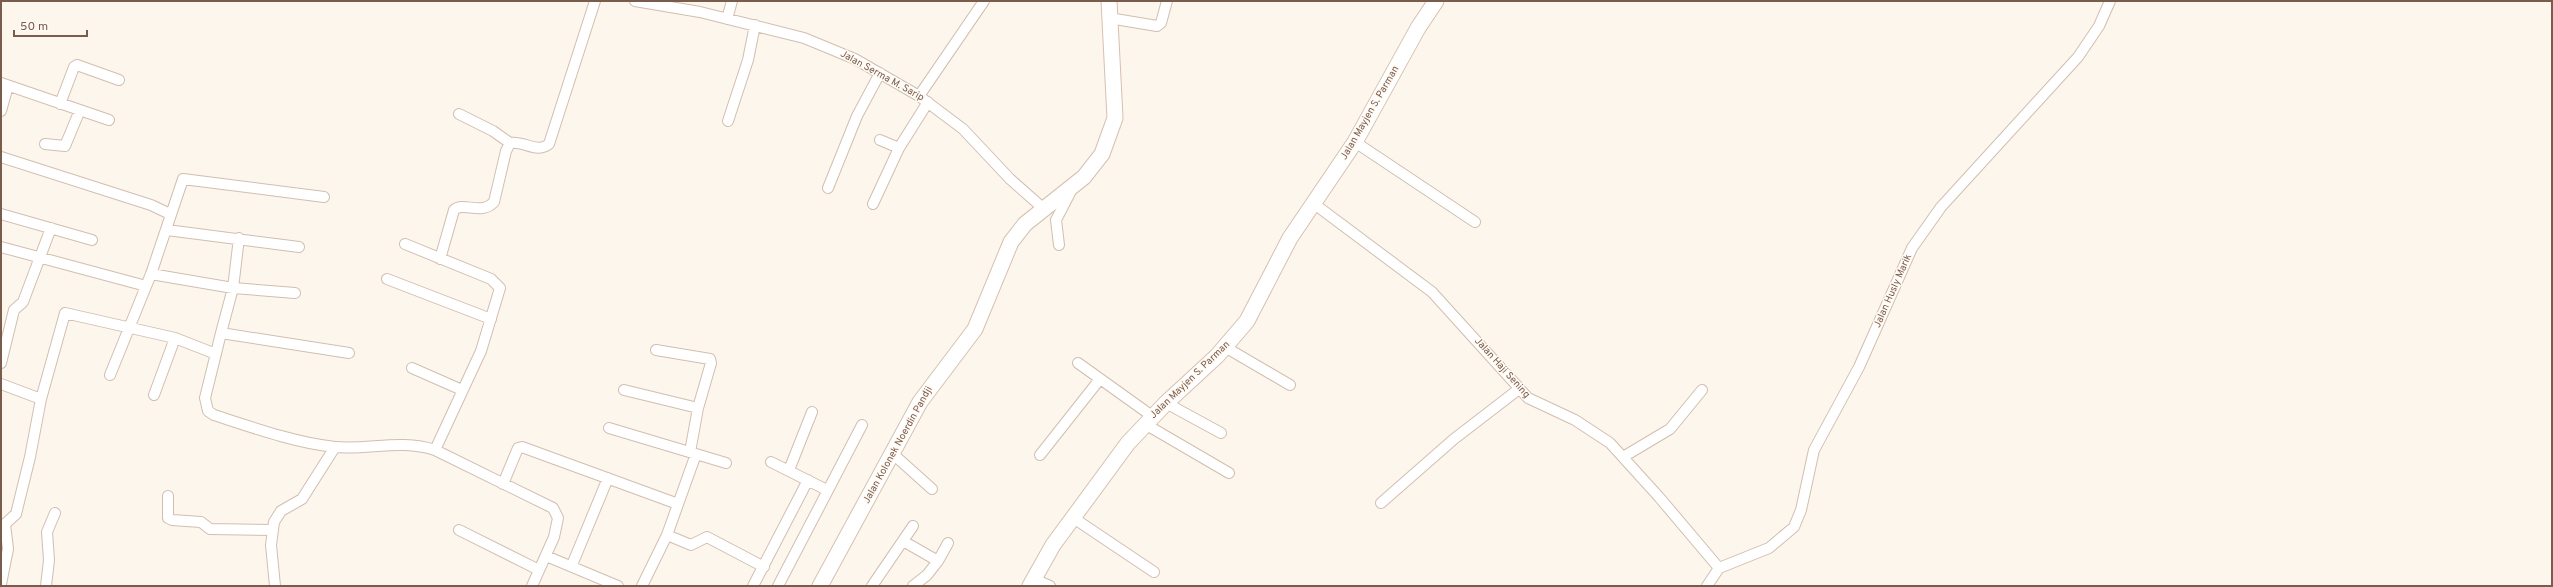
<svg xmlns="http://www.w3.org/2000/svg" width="2553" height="587" viewBox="0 0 2553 587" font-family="Overpass,sans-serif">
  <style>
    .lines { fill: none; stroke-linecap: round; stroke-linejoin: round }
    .street-casing { stroke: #d1beb0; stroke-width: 12 }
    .secondary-casing { stroke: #d6c0b0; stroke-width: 17 }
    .street { stroke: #fff; stroke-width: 10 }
    .secondary { stroke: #fff; stroke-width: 15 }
    .labels { text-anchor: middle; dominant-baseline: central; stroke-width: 3; stroke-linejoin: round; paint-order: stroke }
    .street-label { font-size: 10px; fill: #7a5c4d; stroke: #fffaf3 }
  </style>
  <rect width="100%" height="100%" fill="#fdf6ec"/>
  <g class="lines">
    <defs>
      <path id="street" d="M 635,1 L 700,12 L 804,38 L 855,59 L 919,96 L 963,129 L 1010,179 L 1044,209
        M 1109,18 L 1157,26 L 1161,23 L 1167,1
        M 727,19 L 732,1
        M 1,83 L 109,120
        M 919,96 L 984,1
        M 60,104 L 74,67 L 77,65 L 119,80
        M 1,111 L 8,86
        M 459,114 L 493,131 L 510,143
        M 728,121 L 748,60 L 755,25
        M 880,140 L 899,148
        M 1355,142 L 1475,222
        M 45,144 L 65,146 L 80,110
        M 1,157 L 151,205 L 170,214
        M 828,188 L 857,116 L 880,73
        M 1313,203 L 1432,292 L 1528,398 L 1575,420 L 1610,443 L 1659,497 L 1719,568
        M 873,204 L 899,148 L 928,102
        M 1,214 L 92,240
        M 167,230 L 299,247
        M 239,238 L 233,288 L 221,333 L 349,353
        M 405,244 L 491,279 L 500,288 L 481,351 L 435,450
        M 1059,245 L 1056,220 L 1071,191
        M 1,247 L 146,286
        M 440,259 L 454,210 C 463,201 481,216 494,202 L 506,151 L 510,143 C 523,140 537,154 549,144 L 595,1
        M 151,274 L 233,288 L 295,293
        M 387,279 L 491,319
        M 221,333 L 205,398 L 208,411 L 214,415 C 251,427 296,443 335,447 C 370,450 401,439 435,450 L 553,508 L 558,518 L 554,537 L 532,586
        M 1225,347 L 1290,385
        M 656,350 L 710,359 L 711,363 L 698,408 L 690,452
        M 1,363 L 14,310 L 23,302 L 51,228
        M 1078,363 L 1152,416
        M 412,368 L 462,390
        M 110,375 L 151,274 L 183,179 L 324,197
        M 1,384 L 41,399
        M 624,390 L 698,408
        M 154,395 L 175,338
        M 1166,403 L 1221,433
        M 1145,424 L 1229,473
        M 609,428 L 726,463
        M 893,454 L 932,489
        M 1040,455 L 1100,379
        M 1623,457 L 1670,429 L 1702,390
        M 771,462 L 827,490
        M 789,470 L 812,412
        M 503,484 L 518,448 L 522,447 L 678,504
        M 168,496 L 168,518 L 172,520 L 201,522 L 210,529 L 273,530
        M 1381,503 L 1454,439 L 1519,389
        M 1072,517 L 1154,572
        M 459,530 L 539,570
        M 667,535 L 691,545 L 707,537 L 764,567
        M 903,541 L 938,561 L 948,543
        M 546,556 L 618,586
        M 572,565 L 608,478
        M 1034,579 L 1050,586
        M 1,584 L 8,549 L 5,524 L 16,514 L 30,457 L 41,399 L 65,313 L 175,338 L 216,354
        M 46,586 L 49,560 L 47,532 L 55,513
        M 275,586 L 271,545 L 274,522 L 281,511 L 302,499 L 335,447
        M 642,586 L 667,535 L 696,454
        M 753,586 L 808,480
        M 778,586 L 862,425
        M 872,586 L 913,526
        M 913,586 L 927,575 L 938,561
        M 1707,586 L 1719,568 L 1769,548 L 1794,527 L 1801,510 L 1814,450 L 1859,367 L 1912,248 L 1941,207 L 2078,57 L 2099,26 L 2110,1"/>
      <path id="secondary" d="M 820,586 L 920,402 L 975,329 L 1011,242 L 1025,224 L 1084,177 L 1102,154 L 1115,118 L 1109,1
        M 1030,586 L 1053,545 L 1128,443 L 1166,403 L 1217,356 L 1247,321 L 1290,238 L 1355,142 L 1418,28 L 1436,1"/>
    </defs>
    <!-- street casing -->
    <use href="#street" class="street-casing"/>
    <!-- secondary casing -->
    <use href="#secondary" class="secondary-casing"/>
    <!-- street -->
    <use href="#street" class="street"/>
    <!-- secondary -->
    <use href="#secondary" class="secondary"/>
  </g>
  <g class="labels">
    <!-- street labels -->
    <g class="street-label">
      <text transform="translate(882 76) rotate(29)">Jalan Serma M. Sarip</text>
      <text transform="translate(1370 113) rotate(-60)">Jalan Mayjen S. Parman</text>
      <text transform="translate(1893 291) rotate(-66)">Jalan Husly Marik</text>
      <text transform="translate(1502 368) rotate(48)">Jalan Haji Sening</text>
      <text transform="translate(1190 380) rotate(-44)">Jalan Mayjen S. Parman</text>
      <text transform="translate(898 445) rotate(-61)">Jalan Kolonek Noerdin Pandji</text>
    </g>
  </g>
  <!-- border -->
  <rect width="2553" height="587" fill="none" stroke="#7a5c4d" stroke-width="4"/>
  <!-- scale -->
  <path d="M14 30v6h73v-6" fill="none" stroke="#7a5c4d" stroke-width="2"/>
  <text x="20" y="30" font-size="12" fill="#7a5c4d" stroke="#fffaf3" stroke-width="3" paint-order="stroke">50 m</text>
</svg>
